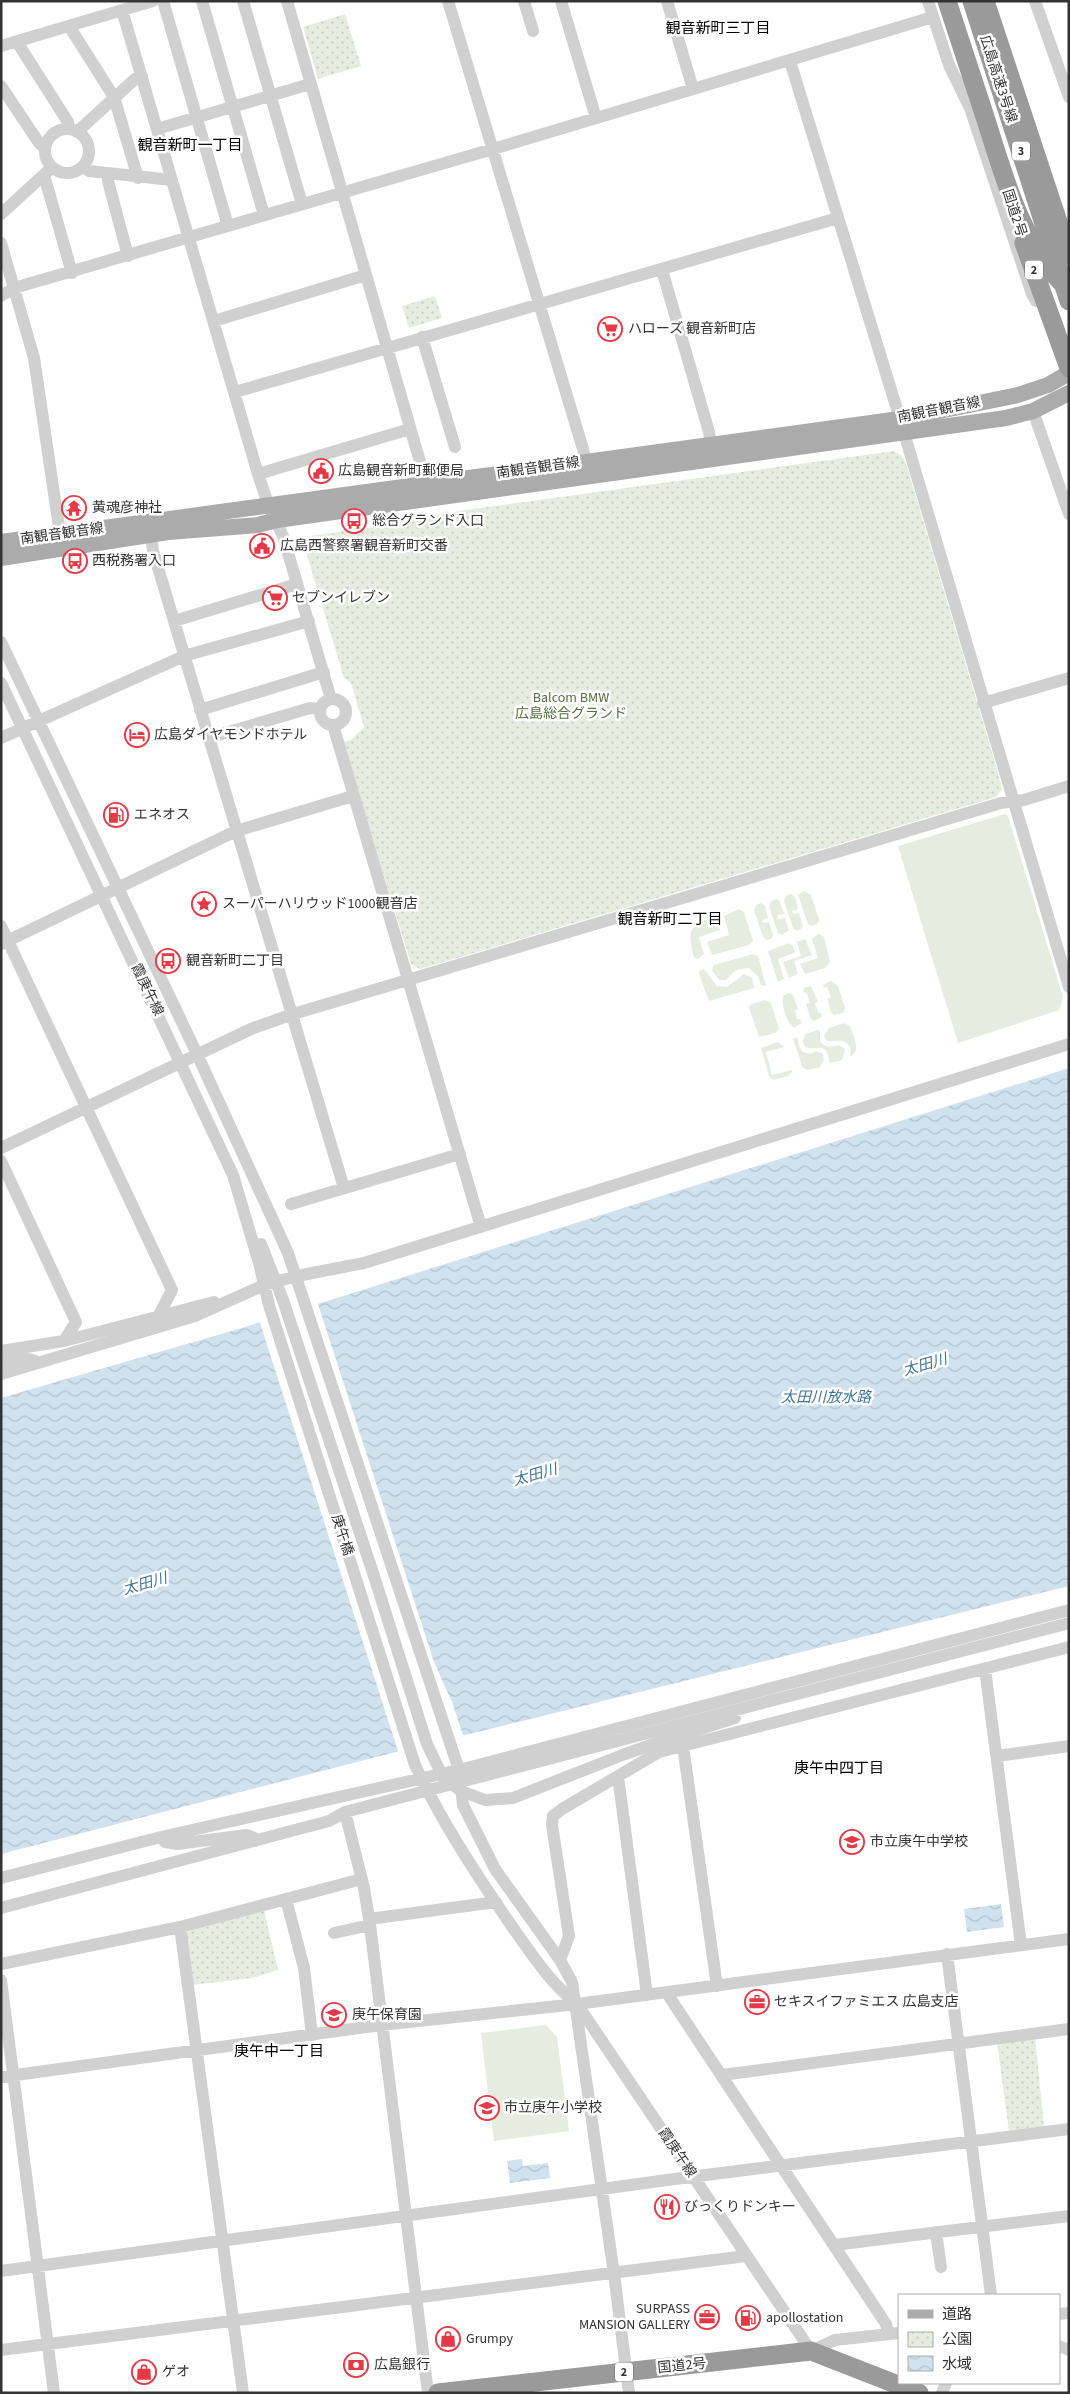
<svg xmlns="http://www.w3.org/2000/svg" width="1070" height="2394" viewBox="0 0 1070 2394" font-family="'Source Sans 3','Noto Sans JP',sans-serif">
  <style>
    .grass { fill: #e6ecdf }
    .park { fill: url(#park-dots) }
    .water { fill: url(#water-waves) }
    .pier { fill: #fff }
    .lines { fill: none; stroke-linecap: round; stroke-linejoin: round }
    .minor { stroke: #d0d0d0; stroke-width: 12 }
    .major { stroke: #ababab; stroke-width: 16 }
    .highway { stroke: #9a9a9a; stroke-width: 19 }
    .minor-bridge { stroke: #d0d0d0; stroke-width: 12 }
    .highway-bridge { stroke: #9a9a9a; stroke-width: 19 }
    .labels { text-anchor: middle; dominant-baseline: central; stroke-width: 5; stroke-linejoin: round; paint-order: stroke }
    .shield { fill: #fff; stroke: #707070; stroke-width: 1 }
    .shield-label { font-size: 12px; font-weight: bold; fill: #333 }
    .street-label { font-size: 14px; fill: #333; stroke: #fff }
    .poi-label { font-size: 14px; fill: #333; stroke: #fff; text-anchor: start }
    .park-label { font-size: 14px; fill: #56703f; stroke: #fff }
    .neighbourhood-label { font-size: 15px; fill: #000; stroke: #fff }
    .water-label { font-size: 15px; font-style: italic; fill: #3f7597; stroke: #fff }
  </style>
  <defs>
    <pattern id="park-dots" width="8" height="8" patternUnits="userSpaceOnUse" patternTransform="scale(1.25)"><rect width="8" height="8" fill="#e6ecdf"/><path d="M2 2h.1M6 6h.1" fill="none" stroke="#c6cbc0" stroke-width="1.8" stroke-linecap="round"/></pattern>
    <pattern id="water-waves" width="16" height="10" patternUnits="userSpaceOnUse" patternTransform="scale(1.25)"><rect width="16" height="10" fill="#cfe2ee"/><path d="M0 5q4-4 8 0t8 0" fill="none" stroke="#b2c2cd"/></pattern>
  </defs>
  <rect width="100%" height="100%" fill="#fff"/>
  <!-- grass -->
  <path class="grass" d="M 1005,814 L 1008,816 L 1063,997 L 1059,1010 L 958,1043 L 898,846 Z
    M 804,891 L 811,895 L 819,920 L 817,924 L 811,926 L 808,924 L 798,895 Z
    M 791,894 L 795,897 L 798,909 L 792,911 L 793,914 L 799,913 L 803,926 L 801,929 L 797,931 L 793,928 L 784,901 L 786,896 Z
    M 777,899 L 780,902 L 784,914 L 777,915 L 778,919 L 785,918 L 789,930 L 782,935 L 778,933 L 769,906 L 771,901 Z
    M 761,903 L 765,906 L 768,918 L 762,920 L 763,923 L 769,922 L 773,935 L 772,938 L 767,940 L 763,937 L 754,910 L 756,905 Z
    M 739,909 L 744,912 L 753,941 L 749,945 L 712,955 L 707,942 L 729,935 L 724,916 Z
    M 713,917 L 717,920 L 720,930 L 699,937 L 704,954 L 698,959 L 694,957 C 687,932 689,925 713,917 Z
    M 819,934 L 824,937 L 830,962 L 825,968 L 805,974 L 800,964 L 818,958 L 812,939 Z
    M 805,939 L 812,955 L 794,961 L 798,974 L 789,978 L 783,962 L 801,956 L 797,942 Z
    M 789,943 L 793,946 L 795,953 L 778,959 L 784,979 L 778,982 L 768,951 Z
    M 753,954 L 758,956 L 766,986 L 761,985 L 758,976 L 749,968 L 736,970 L 726,980 L 719,980 L 712,970 L 714,965 Z
    M 704,969 L 717,986 L 727,987 L 744,974 L 752,978 L 754,988 L 709,1001 L 699,974 L 699,971 Z
    M 831,981 L 838,986 L 845,1008 L 843,1013 L 834,1015 L 831,1012 L 827,999 L 831,997 L 827,987 L 824,988 L 823,985 Z
    M 811,986 L 818,1002 L 815,1003 L 818,1013 L 821,1013 L 822,1017 L 814,1021 L 811,1019 L 806,1004 L 810,1003 L 807,993 L 803,992 L 804,988 Z
    M 789,993 L 793,995 L 798,1009 L 795,1010 L 797,1019 L 800,1019 L 802,1023 L 794,1028 C 786,1022 780,1003 784,995 Z
    M 765,1000 L 771,1003 L 779,1029 L 775,1033 L 759,1037 L 749,1007 L 752,1004 Z
    M 844,1023 L 850,1026 C 853,1036 862,1051 850,1057 L 851,1048 C 842,1036 838,1043 827,1041 L 824,1036 L 829,1028 Z
    M 818,1030 L 820,1032 L 820,1040 C 825,1050 831,1046 839,1045 L 845,1049 L 842,1060 L 830,1063 C 826,1040 819,1051 805,1047 L 803,1042 L 805,1034 Z
    M 797,1037 C 800,1045 798,1053 810,1054 L 816,1051 L 822,1053 L 824,1059 L 820,1067 L 808,1070 L 803,1068 L 793,1039 Z
    M 778,1042 L 784,1047 L 766,1052 L 772,1075 L 792,1070 L 792,1072 L 788,1076 L 773,1080 L 769,1076 L 761,1048 Z
    M 546,2025 L 557,2037 L 569,2131 L 494,2141 L 481,2033 Z"/>
  <!-- park -->
  <path class="park" d="M 345,14 L 361,66 L 318,79 L 303,27 Z
    M 435,296 L 442,318 L 409,328 L 402,306 Z
    M 894,451 L 903,457 L 908,470 L 996,766 L 1002,789 L 996,797 L 420,969 L 411,964 L 343,742 L 351,740 L 364,727 L 351,683 L 344,678 L 304,545 L 311,536 L 382,526 L 409,519 L 466,510 Z
    M 264,1910 L 278,1970 L 252,1978 L 192,1985 L 184,1936 L 188,1930 Z
    M 1035,2037 L 1044,2127 L 1009,2131 L 997,2042 Z"/>
  <!-- water -->
  <path class="water" d="M 1069,1068 L 1069,1586 L 384,1755 L 1,1854 L 1,1398 L 235,1330 Z
    M 1001,1904 L 1004,1927 L 967,1932 L 964,1909 Z
    M 522,2159 L 523,2166 L 548,2163 L 550,2178 L 510,2183 L 507,2161 Z"/>
  <!-- pier -->
  <path class="pier" d="M 317,1301 L 434,1662 L 452,1702 L 464,1738 L 399,1754 L 259,1320 Z"/>
  <g class="lines">
    <!-- minor -->
    <path class="minor" d="M 163,1 L 228,226
      M 202,1 L 264,215
      M 243,1 L 302,204
      M 287,1 L 429,493
      M 448,1 L 583,449 L 587,469
      M 524,1 L 533,31
      M 561,1 L 596,118
      M 667,1 L 693,89
      M 928,1 L 949,65 L 970,108 L 1032,294 L 1036,301 L 1045,303
      M 1035,1 L 1069,97
      M 122,10 L 258,474 L 269,507 L 283,536 L 331,699
      M 69,26 L 114,97 L 138,178
      M 17,42 L 68,122 L 69,129
      M 1,46 L 153,1
      M 790,61 L 896,406 L 1069,987
      M 1,86 L 39,143 L 45,148
      M 157,129 L 310,84
      M45 151a22 22 0 1 1 44 0a22 22 0 1 1-44 0Z
      M 77,132 L 135,79 L 142,76
      M 83,167 L 89,171 L 172,180
      M 108,173 L 108,181 L 128,256
      M 44,175 L 72,273
      M 1,214 L 48,171
      M 1,243 L 34,358 L 60,534
      M 662,270 L 709,432 L 712,452
      M 1,296 L 14,288 L 493,149 L 933,17
      M 214,321 L 366,275
      M 422,337 L 455,447
      M 235,392 L 838,218
      M 1033,411 L 1069,514
      M 258,474 L 410,429
      M 151,535 L 153,551 L 344,1188
      M 174,621 L 297,584
      M 1,642 L 197,1054 L 288,1253 L 459,1770 L 463,1805 L 495,1869 L 560,1960 L 572,1982 L 614,2274 L 629,2393
      M 1,683 L 233,1175 L 259,1263 L 269,1305 L 415,1765 C 441,1821 476,1874 511,1925 C 531,1953 549,1982 577,2004 L 811,2351 L 835,2340 L 899,2333
      M320 712a13 13 0 1 1 26 0a13 13 0 1 1-26 0Z
      M 983,703 L 1069,678
      M 200,710 L 324,672
      M 333,725 L 481,1227
      M 1,738 L 184,656 L 309,621
      M 208,738 L 310,708 L 320,709
      M 1,926 L 172,1290 L 159,1315
      M 1,944 L 236,831 L 353,796
      M 1,1148 L 251,1029 L 290,1015 L 1001,803 L 1024,800 L 1069,786
      M 1,1161 L 76,1322 L 64,1341
      M 291,1204 L 460,1154
      M 261,1244 L 283,1300 L 374,1576
      M 1,1351 L 64,1341 L 214,1302
      M 1,1361 L 28,1359 L 36,1361
      M 1,1374 L 195,1316 L 264,1285 L 297,1276 L 364,1263 L 1069,1044
      M 985,1669 L 1021,1945
      M 668,1739 L 735,1718
      M 683,1746 L 717,1986
      M 997,1756 L 1069,1746
      M 618,1776 L 647,1995
      M 345,1812 L 1069,1623
      M 161,1837 L 165,1842 L 177,1844 L 247,1835 L 254,1838 L 255,1841
      M 1,1878 L 161,1837 L 459,1770 L 1069,1610
      M 286,1899 L 304,1968 L 312,2035
      M 1,1908 L 329,1821 L 345,1812 L 364,1888 L 370,1925 L 428,2393
      M 369,1919 L 496,1902
      M 180,1927 L 243,2393
      M 334,1933 L 370,1925
      M 947,1954 L 991,2295
      M 560,1960 L 569,1936 L 552,1825 L 553,1816 L 562,1809 L 659,1752 L 1069,1647
      M 1,1964 L 180,1927 L 362,1879
      M 1,1980 L 54,2393
      M 670,1992 L 670,1998 L 886,2324 L 889,2334
      M 722,2075 L 1069,2029
      M 1,2077 L 381,2025 L 577,2004 L 1069,1939
      M 936,2232 L 941,2267
      M 834,2245 L 1069,2216
      M 1,2271 L 682,2178 L 1069,2129
      M 1059,2314 L 1069,2313
      M 1059,2346 L 1069,2350
      M 1,2350 L 746,2256
      M 942,2393 L 946,2383"/>
    <!-- major -->
    <path class="major" d="M 1,542 L 900,419 L 1018,395 L 1048,385 L 1069,373
      M 1,558 L 168,532 L 258,525 L 277,520 L 1006,418 L 1033,411 L 1069,393"/>
    <!-- highway -->
    <path class="highway" d="M 947,1 C 960,41 973,81 986,120 C 1004,177 1022,244 1065,286
      M 985,1 L 1069,255
      M 1024,243 L 1069,368
      M 438,2393 L 811,2351 L 919,2393"/>
    <!-- minor-bridge -->
    <path class="minor-bridge" d="M 374,1576 L 427,1744 L 443,1777 L 461,1791 L 485,1800 L 513,1798 L 625,1754 L 668,1739"/>
    <!-- highway-bridge -->
    <path class="highway-bridge" d="M 972,1 L 1069,301"/>
  </g>
  <!-- icons -->
  <defs>
    <symbol id="supermarket-ring" viewBox="-11 -11 22 22"><circle r="9.5" fill="#fff" stroke="#e63946" stroke-width="1.5"/><path d="M-6-5.5h2.5l.6 2H6L4.5 2H-2.5L-4.4-4H-6ZM-1.5 3.2a1.3 1.3 0 1 0 .1 0ZM3 3.2a1.3 1.3 0 1 0 .1 0Z" fill="#e63946"/></symbol>
    <symbol id="civic-ring" viewBox="-11 -11 22 22"><circle r="9.5" fill="#fff" stroke="#e63946" stroke-width="1.5"/><path d="M-.6-6.5H3V-4.5H.6V-3L4-1V1h2V6H-6V1h2V-1L-.6-3ZM-1.2 2.5V6h2.4V2.5Z" fill="#e63946"/></symbol>
    <symbol id="temple-ring" viewBox="-11 -11 22 22"><circle r="9.5" fill="#fff" stroke="#e63946" stroke-width="1.5"/><path d="M0-6L5-2H3V0L6.5 2.5H4V6H1.5V3h-3V6H-4V2.5H-6.5L-3 0V-2H-5Z" fill="#e63946"/></symbol>
    <symbol id="bus-ring" viewBox="-11 -11 22 22"><circle r="9.5" fill="#fff" stroke="#e63946" stroke-width="1.5"/><path d="M-5-6H5V4H4V6H2V4H-2V6H-4V4H-5ZM-3.5-4V0h7V-4ZM-3.5 1.2v1.5H-2V1.2ZM2 1.2v1.5H3.5V1.2Z" fill="#e63946"/></symbol>
    <symbol id="hotel-ring" viewBox="-11 -11 22 22"><circle r="9.5" fill="#fff" stroke="#e63946" stroke-width="1.5"/><path d="M-6-4.5h1.5V1H6V5H4.5V3h-9V5H-6ZM-4 0a1.8 1.8 0 1 1 3.6 0ZM.5 0V-2.5h3Q6-2.5 6 0Z" fill="#e63946"/></symbol>
    <symbol id="fuel-ring" viewBox="-11 -11 22 22"><circle r="9.5" fill="#fff" stroke="#e63946" stroke-width="1.5"/><path d="M-5.5-6h7V0h2V4h1.3V-2.5L3-4.5l.8-.8L6-3V5H2.5V1h-1V6h-7ZM-4.2-4.7v3.2H.2V-4.7Z" fill="#e63946"/></symbol>
    <symbol id="sight-ring" viewBox="-11 -11 22 22"><circle r="9.5" fill="#fff" stroke="#e63946" stroke-width="1.5"/><path d="M0-6L1.8-2.2L6-1.7L2.9 1.2L3.7 5.4L0 3.3L-3.7 5.4L-2.9 1.2L-6-1.7L-1.8-2.2Z" fill="#e63946"/></symbol>
    <symbol id="school-ring" viewBox="-11 -11 22 22"><circle r="9.5" fill="#fff" stroke="#e63946" stroke-width="1.5"/><path d="M0-5L7-2L0 1L-7-2ZM-4 1L0 2.5L4 1V4Q0 6-4 4Z" fill="#e63946"/></symbol>
    <symbol id="office-ring" viewBox="-11 -11 22 22"><circle r="9.5" fill="#fff" stroke="#e63946" stroke-width="1.5"/><path d="M-6-3h4V-5.5h4V-3h4V5H-6ZM-1-4.5V-3h2v-1.5ZM-6 0V1H6V0Z" fill="#e63946"/></symbol>
    <symbol id="restaurant-ring" viewBox="-11 -11 22 22"><circle r="9.5" fill="#fff" stroke="#e63946" stroke-width="1.5"/><path d="M-5-6h1v4h1v-4h1v4h1v-4h1v5L-1.5 .5V6h-2V.5L-5-1ZM5-6V6H3V1.5H1.5Q1.5-4 5-6Z" fill="#e63946"/></symbol>
    <symbol id="shop-ring" viewBox="-11 -11 22 22"><circle r="9.5" fill="#fff" stroke="#e63946" stroke-width="1.5"/><path d="M-5-2.5h2.3a2.7 3.5 0 0 1 5.4 0H5L5.5 6h-11ZM-1.5-2.5h3a1.5 2.3 0 0 0-3 0Z" fill="#e63946"/></symbol>
    <symbol id="bank-ring" viewBox="-11 -11 22 22"><circle r="9.5" fill="#fff" stroke="#e63946" stroke-width="1.5"/><path d="M-6-4H6V4H-6ZM0-2.3a2.3 2.3 0 1 0 0 4.6a2.3 2.3 0 1 0 0-4.6Z" fill="#e63946"/></symbol>
  </defs>
  <g fill-rule="evenodd">
    <use href="#supermarket-ring" x="596" y="315" width="28" height="28"/>
    <use href="#civic-ring" x="307" y="457" width="28" height="28"/>
    <use href="#temple-ring" x="60" y="494" width="28" height="28"/>
    <use href="#bus-ring" x="340" y="507" width="28" height="28"/>
    <use href="#civic-ring" x="248" y="532" width="28" height="28"/>
    <use href="#bus-ring" x="61" y="547" width="28" height="28"/>
    <use href="#supermarket-ring" x="261" y="584" width="28" height="28"/>
    <use href="#hotel-ring" x="123" y="721" width="28" height="28"/>
    <use href="#fuel-ring" x="102" y="801" width="28" height="28"/>
    <use href="#sight-ring" x="190" y="890" width="28" height="28"/>
    <use href="#bus-ring" x="154" y="947" width="28" height="28"/>
    <use href="#school-ring" x="838" y="1828" width="28" height="28"/>
    <use href="#office-ring" x="743" y="1988" width="28" height="28"/>
    <use href="#school-ring" x="320" y="2001" width="28" height="28"/>
    <use href="#school-ring" x="473" y="2094" width="28" height="28"/>
    <use href="#restaurant-ring" x="653" y="2193" width="28" height="28"/>
    <use href="#office-ring" x="693" y="2303" width="28" height="28"/>
    <use href="#fuel-ring" x="734" y="2304" width="28" height="28"/>
    <use href="#shop-ring" x="434" y="2325" width="28" height="28"/>
    <use href="#bank-ring" x="342" y="2351" width="28" height="28"/>
    <use href="#shop-ring" x="130" y="2358" width="28" height="28"/>
  </g>
  <g class="labels">
    <!-- shield labels -->
    <g class="shield">
      <rect x="1012" y="141.5" width="18" height="19" rx="4"/>
      <rect x="1025" y="260.5" width="18" height="19" rx="4"/>
      <rect x="615" y="2362.5" width="18" height="19" rx="4"/>
    </g>
    <g class="shield-label">
      <text x="1021" y="151">3</text>
      <text x="1034" y="270">2</text>
      <text x="624" y="2372">2</text>
    </g>
    <!-- street labels -->
    <g class="street-label">
      <text transform="translate(998 79) rotate(72)">広島高速3号線</text>
      <text transform="translate(1014 213) rotate(72)">国道2号</text>
      <text transform="translate(939 410) rotate(-11)">南観音観音線</text>
      <text transform="translate(538 468) rotate(-8)">南観音観音線</text>
      <text transform="translate(62 534) rotate(-8)">南観音観音線</text>
      <text transform="translate(147 990) rotate(64)">霞庚午線</text>
      <text transform="translate(342 1535) rotate(72)">庚午橋</text>
      <text transform="translate(677 2153) rotate(56)">霞庚午線</text>
      <text transform="translate(682 2366) rotate(-6)">国道2号</text>
    </g>
    <!-- poi labels -->
    <g class="poi-label">
      <text x="628" y="329">ハローズ 観音新町店</text>
      <text x="338" y="471">広島観音新町郵便局</text>
      <text x="92" y="508">黄魂彦神社</text>
      <text x="372" y="521">総合グランド入口</text>
      <text x="280" y="546">広島西警察署観音新町交番</text>
      <text x="92" y="561">西税務署入口</text>
      <text x="292" y="598">セブンイレブン</text>
      <text x="154" y="735">広島ダイヤモンドホテル</text>
      <text x="134" y="815">エネオス</text>
      <text x="222" y="904">スーパーハリウッド1000観音店</text>
      <text x="186" y="961">観音新町二丁目</text>
      <text x="870" y="1842">市立庚午中学校</text>
      <text x="774" y="2002">セキスイファミエス 広島支店</text>
      <text x="352" y="2015">庚午保育園</text>
      <text x="504" y="2108">市立庚午小学校</text>
      <text x="684" y="2207">びっくりドンキー</text>
      <text x="690" y="2309" text-anchor="end">SURPASS<tspan x="690" dy="16">MANSION GALLERY</tspan></text>
      <text x="766" y="2318">apollostation</text>
      <text x="466" y="2339">Grumpy</text>
      <text x="374" y="2365">広島銀行</text>
      <text x="162" y="2372">ゲオ</text>
    </g>
    <!-- park labels -->
    <g class="park-label">
      <text x="571" y="698">Balcom BMW<tspan x="571" dy="16">広島総合グランド</tspan></text>
    </g>
    <!-- neighbourhood labels -->
    <g class="neighbourhood-label">
      <text x="718" y="28">観音新町三丁目</text>
      <text x="190" y="145">観音新町一丁目</text>
      <text x="670" y="919">観音新町二丁目</text>
      <text x="839" y="1768">庚午中四丁目</text>
      <text x="279" y="2051">庚午中一丁目</text>
    </g>
    <!-- water labels -->
    <g class="water-label">
      <text transform="translate(925 1365) rotate(-16)">太田川</text>
      <text x="826" y="1397">太田川放水路</text>
      <text transform="translate(535 1475) rotate(-16)">太田川</text>
      <text transform="translate(145 1584) rotate(-16)">太田川</text>
    </g>
  </g>
  <!-- border -->
  <rect width="1070" height="2394" fill="none" stroke="#333333" stroke-width="5"/>
  <!-- legend -->
  <rect x="898" y="2294" width="162" height="90" fill="#ffffff" stroke="#adadad"/>
  <rect x="908" y="2310" width="25" height="8" fill="#ababab" stroke="#adadad"/>
  <text x="942" y="2319" font-size="15" fill="#333333">道路</text>
  <rect x="908" y="2332" width="25" height="15" fill="url(#park-dots)" stroke="#adadad"/>
  <text x="942" y="2344" font-size="15" fill="#333333">公園</text>
  <rect x="908" y="2356" width="25" height="15" fill="url(#water-waves)" stroke="#adadad"/>
  <text x="942" y="2369" font-size="15" fill="#333333">水域</text>
</svg>
